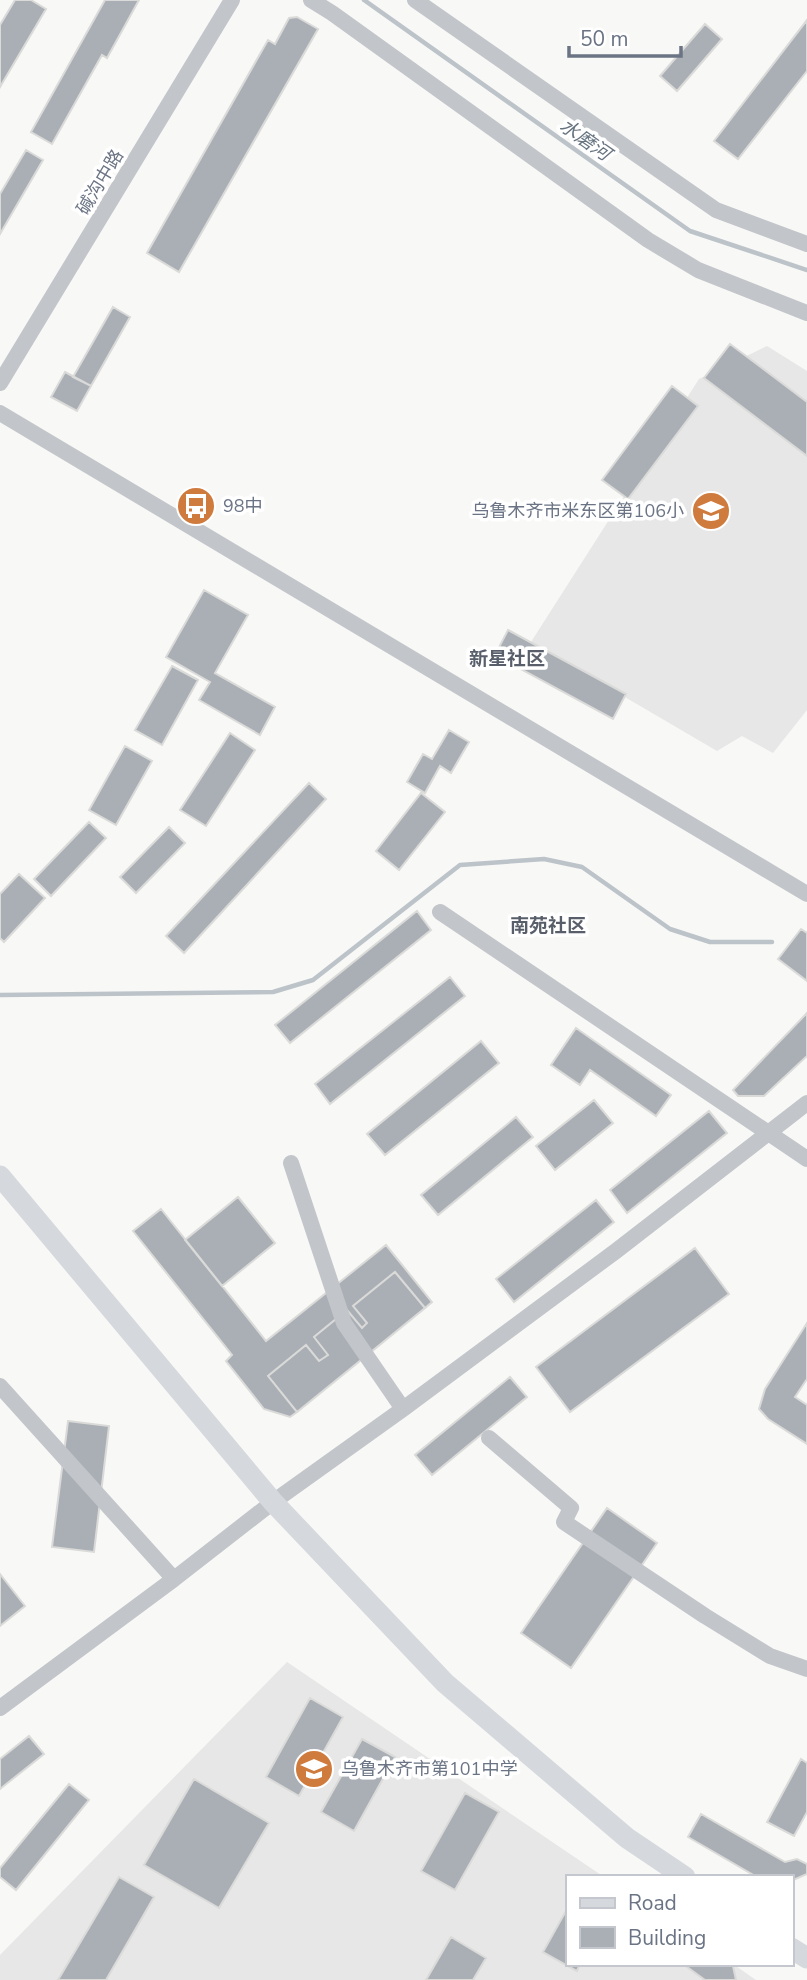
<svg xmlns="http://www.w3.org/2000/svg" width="807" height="1980" viewBox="0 0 807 1980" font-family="'Nunito Sans','Noto Sans SC',sans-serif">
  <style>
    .built { fill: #e6e7e6 }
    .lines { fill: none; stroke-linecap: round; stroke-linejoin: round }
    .stream { stroke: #bcc3c9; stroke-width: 4.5 }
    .building { fill: #aaafb6; stroke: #dadad8; stroke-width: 2 }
    .minor { stroke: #c2c5c9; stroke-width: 16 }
    .major { stroke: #d5d8dc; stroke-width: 21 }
    .labels { text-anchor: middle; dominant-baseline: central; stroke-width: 7; stroke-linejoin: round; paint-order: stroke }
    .street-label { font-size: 18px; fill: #6b7484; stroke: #fff }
    .poi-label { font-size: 18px; fill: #6b7484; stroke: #fff; text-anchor: start }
    .water-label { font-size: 19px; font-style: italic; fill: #67747f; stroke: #fff }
    .neighbourhood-label { font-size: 19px; font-weight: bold; fill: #585f6a; stroke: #fff }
  </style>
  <rect width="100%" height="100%" fill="#f8f8f6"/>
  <!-- built -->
  <path class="built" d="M 767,346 L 807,371 L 807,710 L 773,753 L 742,736 L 717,751 L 531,642 L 699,379 Z
    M 287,1662 L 604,1877 L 567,1877 L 567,1964 L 733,1964 L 756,1980 L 0,1980 L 0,1955 Z"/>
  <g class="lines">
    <!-- stream -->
    <path class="stream" d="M 364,0 L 690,231 L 807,270
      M 0,995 L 273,992 L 313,980 L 460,865 L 544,859 L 582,867 L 670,929 L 710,942 L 772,942"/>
  </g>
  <!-- building -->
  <path class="building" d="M 15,0 L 31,0 L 46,9 L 0,87 L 0,25 Z
    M 105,0 L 139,0 L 107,58 L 102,55 L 52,144 L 31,132 Z
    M 297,17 L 318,29 L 179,272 L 147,253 L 268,40 L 275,44 L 289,18 Z
    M 807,20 L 807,71 L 738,159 L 714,141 Z
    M 705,24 L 722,39 L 677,91 L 660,76 Z
    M 26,150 L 43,160 L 0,234 L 0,194 Z
    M 113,307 L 130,317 L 91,386 L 73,377 Z
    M 730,344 L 807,402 L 807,456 L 704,378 Z
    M 65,372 L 91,386 L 77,411 L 51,397 Z
    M 672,386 L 698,406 L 628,499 L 602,480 Z
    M 204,590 L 248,615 L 215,673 L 275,707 L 260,735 L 199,700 L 210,682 L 166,657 Z
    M 508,630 L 626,694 L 613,719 L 495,655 Z
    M 172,666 L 198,680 L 162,745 L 135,730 Z
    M 449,730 L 469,742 L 451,773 L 440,766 L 425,793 L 407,782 L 423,754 L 432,759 Z
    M 230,733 L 255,750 L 206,826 L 180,810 Z
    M 125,746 L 152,761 L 116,825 L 89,810 Z
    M 309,783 L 326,799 L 184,953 L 166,936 Z
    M 421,793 L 445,812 L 399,870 L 376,851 Z
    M 89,822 L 106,838 L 51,896 L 34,879 Z
    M 169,827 L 185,843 L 136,893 L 120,877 Z
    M 19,874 L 45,898 L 4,942 L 0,938 L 0,894 Z
    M 417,911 L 431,930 L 290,1043 L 275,1025 Z
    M 801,929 L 807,933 L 807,981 L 778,959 Z
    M 450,977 L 465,996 L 330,1104 L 315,1084 Z
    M 807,1013 L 807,1056 L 764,1096 L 738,1096 L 733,1090 Z
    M 576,1028 L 671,1095 L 656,1116 L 590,1070 L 580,1085 L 551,1065 Z
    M 481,1041 L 499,1063 L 385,1155 L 367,1134 Z
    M 594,1100 L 613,1123 L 555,1170 L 536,1146 Z
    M 709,1111 L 727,1133 L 627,1213 L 610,1190 Z
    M 516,1117 L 533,1137 L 438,1215 L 421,1195 Z
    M 238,1197 L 275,1243 L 222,1286 L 185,1240 Z
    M 596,1200 L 614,1222 L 514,1302 L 496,1279 Z
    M 161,1209 L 266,1341 L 386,1245 L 432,1302 L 425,1308 L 395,1272 L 353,1306 L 367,1323 L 362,1328 L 347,1310 L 314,1337 L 328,1355 L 319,1361 L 306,1345 L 268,1376 L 297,1412 L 290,1417 L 264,1409 L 226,1361 L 232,1355 L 133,1231 Z
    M 695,1248 L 729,1294 L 570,1412 L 536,1367 Z
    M 395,1272 L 425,1308 L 297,1412 L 268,1376 L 306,1345 L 319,1361 L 328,1355 L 314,1337 L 347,1310 L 362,1328 L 367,1323 L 353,1306 Z
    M 807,1323 L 807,1379 L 795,1397 L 807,1405 L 807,1444 L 768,1419 L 759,1409 L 765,1389 Z
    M 510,1377 L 527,1397 L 432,1475 L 415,1455 Z
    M 68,1421 L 109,1426 L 94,1552 L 52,1547 Z
    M 607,1508 L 657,1543 L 571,1668 L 521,1633 Z
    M 0,1574 L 25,1606 L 0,1626 Z
    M 310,1698 L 343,1717 L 299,1796 L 266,1777 Z
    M 29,1736 L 44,1754 L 0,1789 L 0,1759 Z
    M 362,1739 L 395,1757 L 354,1831 L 321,1812 Z
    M 801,1759 L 807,1763 L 807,1812 L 794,1836 L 767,1822 Z
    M 194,1779 L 269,1823 L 219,1908 L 144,1865 Z
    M 69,1784 L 89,1800 L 16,1890 L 0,1877 L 0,1868 Z
    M 465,1793 L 499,1812 L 455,1890 L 421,1871 Z
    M 701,1814 L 785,1862 L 797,1859 L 807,1864 L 807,1874 L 791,1881 L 791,1877 L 757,1877 L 688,1837 Z
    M 119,1877 L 154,1897 L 106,1980 L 58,1980 Z
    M 567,1909 L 567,1964 L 580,1964 L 577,1971 L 543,1952 Z
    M 451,1937 L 486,1958 L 473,1980 L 426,1980 Z
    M 683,1964 L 730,1964 L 733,1966 L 736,1980 L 705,1980 Z"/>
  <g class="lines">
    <!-- minor -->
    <path class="minor" d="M 311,0 L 332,13 L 648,240 L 698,270 L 807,313
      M 415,0 L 716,210 L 807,244
      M 0,383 L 232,0
      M 0,413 L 807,894
      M 440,912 L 807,1159
      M 291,1163 L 344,1323 L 403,1409
      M 0,1386 L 174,1579
      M 489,1438 L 571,1508 L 564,1522 L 705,1616 L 770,1656 L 807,1669
      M 0,1708 L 174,1579 L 273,1502 L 403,1409 L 616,1251 L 807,1103"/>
    <!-- major -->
    <path class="major" d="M 0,1176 L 273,1502 L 445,1683 L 627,1838 L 685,1877
      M 791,1948 L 807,1958"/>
  </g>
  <!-- icons -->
  <defs>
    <symbol id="bus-disc" viewBox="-11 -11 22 22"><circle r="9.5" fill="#d07b3e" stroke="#fff"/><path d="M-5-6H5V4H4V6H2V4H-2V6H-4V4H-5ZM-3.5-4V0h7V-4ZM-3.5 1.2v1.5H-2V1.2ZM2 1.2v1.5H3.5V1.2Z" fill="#fff"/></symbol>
    <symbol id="school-disc" viewBox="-11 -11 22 22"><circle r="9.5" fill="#d07b3e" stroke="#fff"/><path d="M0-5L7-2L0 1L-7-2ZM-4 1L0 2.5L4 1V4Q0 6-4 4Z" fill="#fff"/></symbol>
  </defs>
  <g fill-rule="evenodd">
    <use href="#bus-disc" x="174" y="484" width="44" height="44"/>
    <use href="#school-disc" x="689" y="489" width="44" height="44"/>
    <use href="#school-disc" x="292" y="1747" width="44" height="44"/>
  </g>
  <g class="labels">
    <!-- street labels -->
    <g class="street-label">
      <text transform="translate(100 182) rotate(-59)">碱沟中路</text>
    </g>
    <!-- poi labels -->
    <g class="poi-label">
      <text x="223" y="506">98中</text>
      <text x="684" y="511" text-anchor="end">乌鲁木齐市米东区第106小</text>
      <text x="341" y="1769">乌鲁木齐市第101中学</text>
    </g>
    <!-- water labels -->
    <g class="water-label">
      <text transform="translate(585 140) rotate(35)">水磨河</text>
    </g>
    <!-- neighbourhood labels -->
    <g class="neighbourhood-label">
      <text x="507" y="659">新星社区</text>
      <text x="548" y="926">南苑社区</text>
    </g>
  </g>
  <!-- legend -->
  <rect x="566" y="1875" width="228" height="91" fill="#ffffff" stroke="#c4c7ce" stroke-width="2"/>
  <rect x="580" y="1898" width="35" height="10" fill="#d5d8dc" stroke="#c4c7ce" stroke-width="2"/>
  <text x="628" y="1910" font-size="21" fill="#6b7484">Road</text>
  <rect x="580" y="1927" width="35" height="21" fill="#aaafb6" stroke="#c4c7ce" stroke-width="2"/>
  <text x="628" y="1945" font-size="21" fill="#6b7484">Building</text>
  <!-- scale -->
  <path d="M569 46v10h112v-10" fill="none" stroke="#6b7484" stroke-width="3.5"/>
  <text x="580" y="46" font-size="21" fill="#6b7484" stroke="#ffffff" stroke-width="5" paint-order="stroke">50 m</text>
</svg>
